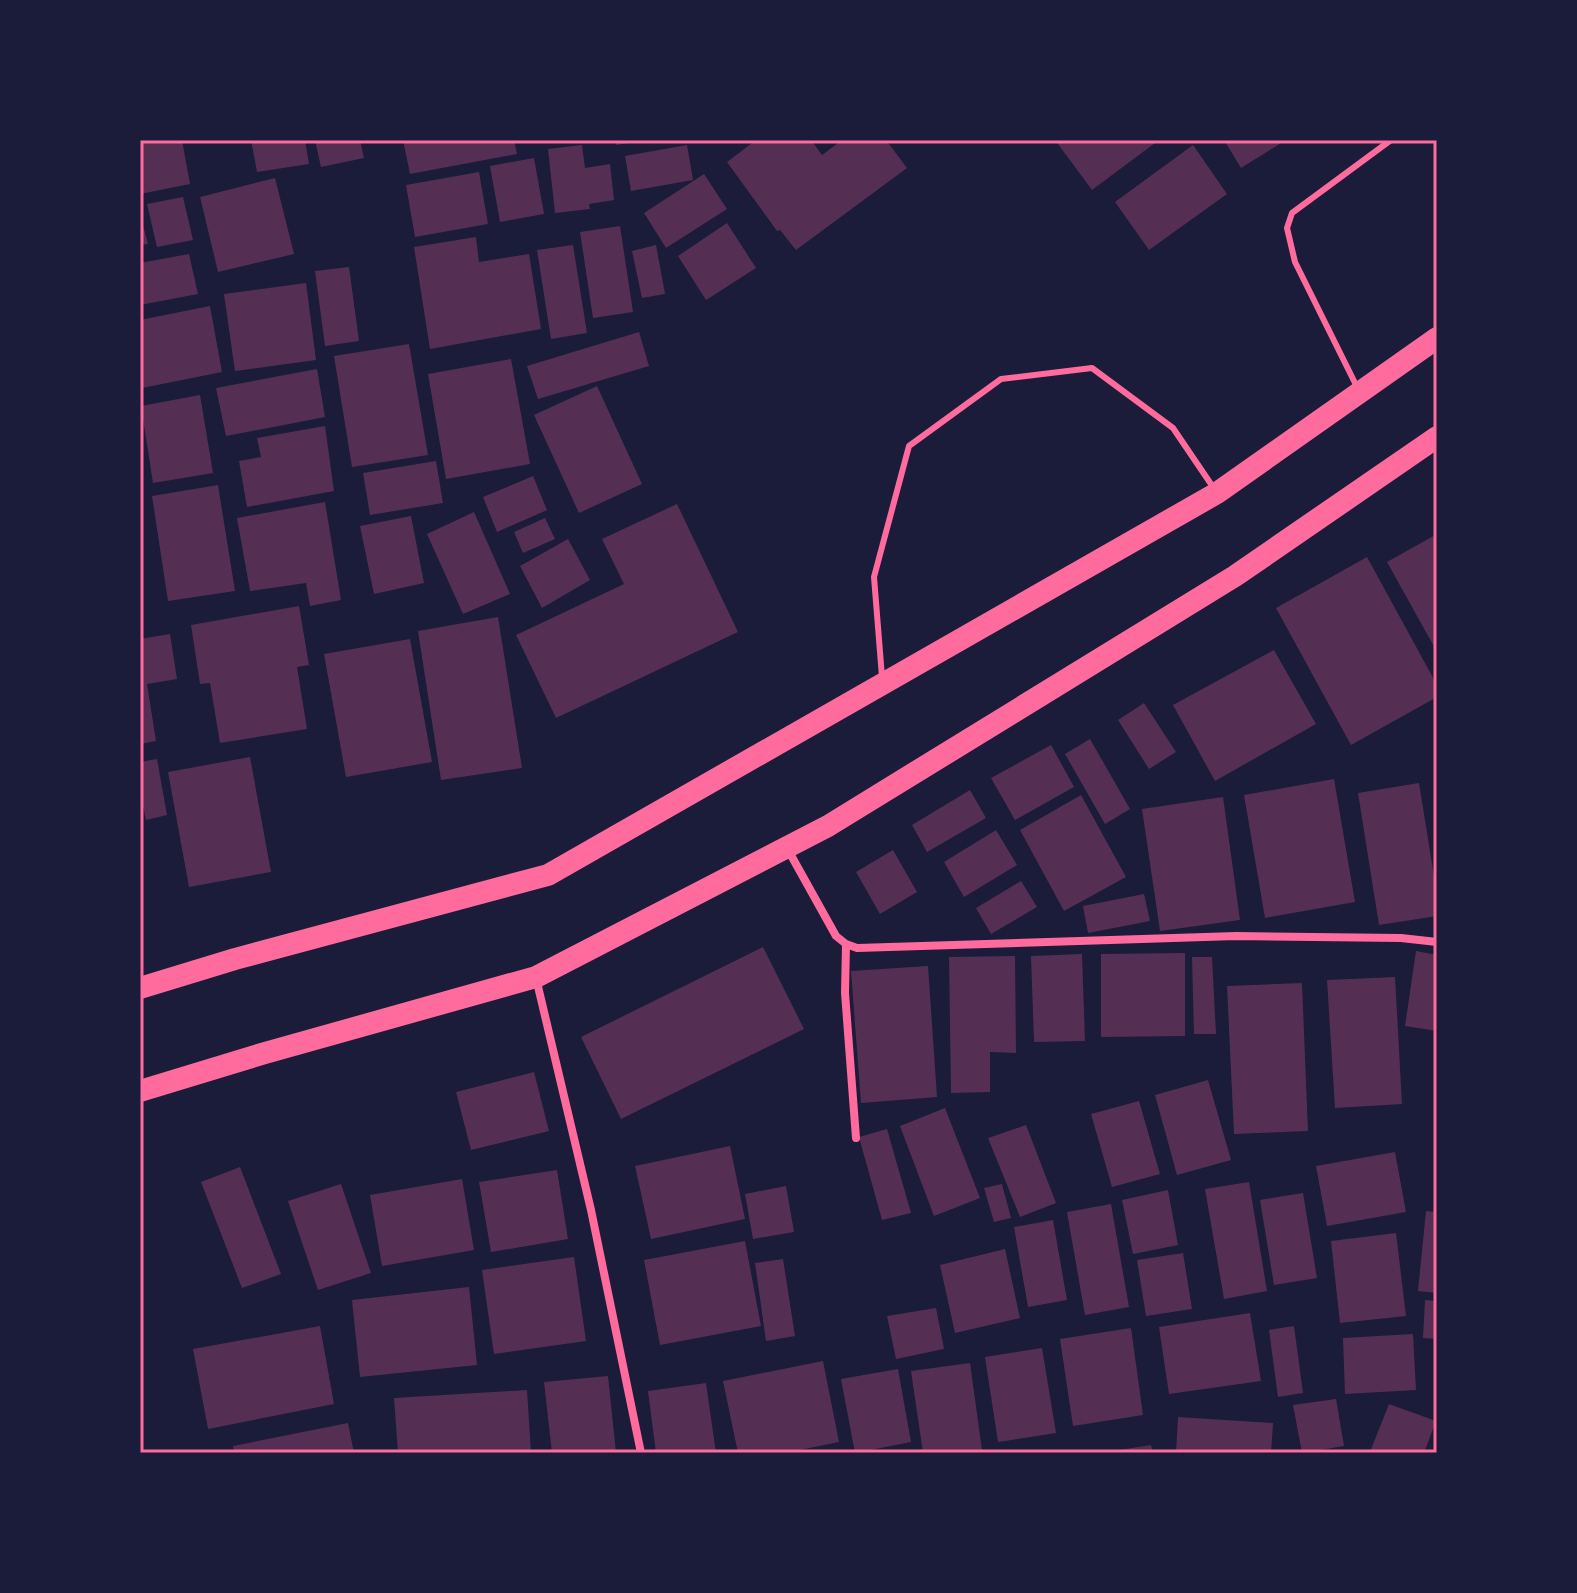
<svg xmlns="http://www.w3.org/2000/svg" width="1577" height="1593" viewBox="0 0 1577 1593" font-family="Inter,sans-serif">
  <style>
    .building { fill: #542f53 }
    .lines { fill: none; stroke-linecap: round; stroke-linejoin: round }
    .service { stroke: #ff6b9d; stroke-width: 6 }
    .minor { stroke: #ff6b9d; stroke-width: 8 }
    .trunk { stroke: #ff6b9d; stroke-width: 22 }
    .neatline { fill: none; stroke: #ff6b9d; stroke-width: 3 }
  </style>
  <rect width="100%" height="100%" fill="#1b1b3a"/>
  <!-- building -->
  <path class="building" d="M 140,140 L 182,140 L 190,184 L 140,194 Z
    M 251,140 L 305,140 L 309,164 L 257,172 Z
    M 315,140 L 360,140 L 364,158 L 321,167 Z
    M 403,140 L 514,140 L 517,154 L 410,174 Z
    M 615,140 L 634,140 L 634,142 L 616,145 Z
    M 756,140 L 811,140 L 822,155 L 842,140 L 886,140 L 907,168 L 796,250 L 780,230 L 777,231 L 727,162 Z
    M 1055,140 L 1159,140 L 1092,190 Z
    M 1224,140 L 1286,140 L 1241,168 Z
    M 582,145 L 585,168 L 610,164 L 614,200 L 589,204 L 590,209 L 555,213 L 548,149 Z
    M 687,145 L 693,180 L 631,191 L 625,156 Z
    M 1193,145 L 1227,194 L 1149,250 L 1115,202 Z
    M 534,158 L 544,214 L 500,222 L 490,166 Z
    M 479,172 L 488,224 L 415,237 L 406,185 Z
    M 704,174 L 727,209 L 666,248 L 644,213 Z
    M 275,178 L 294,254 L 218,272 L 200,197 Z
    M 183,197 L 193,240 L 157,247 L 147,204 Z
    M 140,214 L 148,244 L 140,245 Z
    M 727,223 L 756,268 L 706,300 L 678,256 Z
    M 620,226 L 633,312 L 593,318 L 580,232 Z
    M 476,237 L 479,262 L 529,254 L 541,329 L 430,349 L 414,247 Z
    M 573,245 L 587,333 L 551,339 L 537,250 Z
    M 656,245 L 665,294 L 642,298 L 632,251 Z
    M 189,254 L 198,294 L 140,305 L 140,263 Z
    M 349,267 L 359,341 L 325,346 L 315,271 Z
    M 306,283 L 316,360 L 235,371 L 224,294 Z
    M 210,306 L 222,372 L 142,388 L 140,320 Z
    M 639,332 L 649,366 L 538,399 L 527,366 Z
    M 409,344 L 428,455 L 352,467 L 334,356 Z
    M 511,359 L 530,464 L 446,479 L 428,374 Z
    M 317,369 L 325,417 L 226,436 L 216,388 Z
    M 597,386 L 642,484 L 579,513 L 534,415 Z
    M 200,395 L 213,473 L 153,483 L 141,406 Z
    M 325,426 L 334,491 L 247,507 L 239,461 L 261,457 L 257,438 Z
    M 436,461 L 443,503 L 370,515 L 363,473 Z
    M 533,476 L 547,510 L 497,532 L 483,497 Z
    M 218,485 L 235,591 L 168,601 L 152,496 Z
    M 325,502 L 341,600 L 310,606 L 306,583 L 250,591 L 237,518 Z
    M 677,504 L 738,632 L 556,718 L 516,635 L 624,584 L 602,539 Z
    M 474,512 L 510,594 L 463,614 L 427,534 Z
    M 411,516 L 424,583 L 374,594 L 360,526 Z
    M 545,518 L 555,539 L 523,553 L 514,532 Z
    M 1437,534 L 1437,652 L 1387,562 Z
    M 568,539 L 590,580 L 542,608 L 520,566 Z
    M 1367,557 L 1437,685 L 1437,697 L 1351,745 L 1276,608 Z
    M 299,606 L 309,665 L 297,667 L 307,729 L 220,743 L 210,683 L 200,684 L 191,625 Z
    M 498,617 L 522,768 L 441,780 L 418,631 Z
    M 170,634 L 177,679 L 147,684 L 156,741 L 140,744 L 140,639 Z
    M 410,639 L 432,762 L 346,777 L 324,654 Z
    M 1274,650 L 1316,724 L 1215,781 L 1173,705 Z
    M 1144,703 L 1176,752 L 1149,769 L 1118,720 Z
    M 1090,739 L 1130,809 L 1105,824 L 1065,754 Z
    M 1051,745 L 1074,787 L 1015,820 L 991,778 Z
    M 250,757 L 271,872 L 189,887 L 168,772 Z
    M 157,759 L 167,815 L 146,820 L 140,791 L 140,762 Z
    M 1334,779 L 1355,902 L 1265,918 L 1244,795 Z
    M 1419,783 L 1437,895 L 1437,916 L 1379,925 L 1358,793 Z
    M 970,790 L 986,818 L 927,852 L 912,825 Z
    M 1081,795 L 1126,877 L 1064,911 L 1020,830 Z
    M 1223,797 L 1240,920 L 1160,931 L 1142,809 Z
    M 996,830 L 1017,865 L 964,897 L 944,862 Z
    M 893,850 L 917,892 L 880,914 L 856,872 Z
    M 1021,881 L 1037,907 L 991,934 L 976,908 Z
    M 1144,894 L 1150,921 L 1088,933 L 1083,906 Z
    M 763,947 L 804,1029 L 621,1119 L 581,1037 Z
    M 1416,951 L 1437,955 L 1437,1031 L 1405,1026 Z
    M 1185,953 L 1185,1036 L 1101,1037 L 1101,954 Z
    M 1082,954 L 1085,1041 L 1034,1042 L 1031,956 Z
    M 1015,956 L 1016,1053 L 990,1052 L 990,1092 L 951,1093 L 949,957 Z
    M 1192,957 L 1212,957 L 1216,1034 L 1194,1034 Z
    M 928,966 L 937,1097 L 861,1103 L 851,971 Z
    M 1395,977 L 1402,1104 L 1335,1108 L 1327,980 Z
    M 1302,983 L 1308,1131 L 1234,1134 L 1227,986 Z
    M 534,1072 L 549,1131 L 471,1150 L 456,1092 Z
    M 1208,1080 L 1231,1160 L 1177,1175 L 1155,1095 Z
    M 1139,1101 L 1160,1174 L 1112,1187 L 1091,1114 Z
    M 945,1108 L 980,1198 L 934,1216 L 900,1126 Z
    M 1026,1125 L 1056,1203 L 1020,1217 L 988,1138 Z
    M 887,1129 L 911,1213 L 882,1220 L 859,1137 Z
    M 730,1146 L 745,1219 L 651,1239 L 635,1166 Z
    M 1395,1152 L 1406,1212 L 1327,1226 L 1316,1166 Z
    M 240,1167 L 281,1274 L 242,1288 L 201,1182 Z
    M 557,1170 L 568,1239 L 491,1252 L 479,1182 Z
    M 462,1179 L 474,1250 L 382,1266 L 370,1195 Z
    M 1249,1182 L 1267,1291 L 1224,1299 L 1205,1189 Z
    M 341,1184 L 371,1273 L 318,1290 L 288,1201 Z
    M 1002,1184 L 1011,1218 L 994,1222 L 984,1188 Z
    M 786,1186 L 794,1232 L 753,1239 L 745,1194 Z
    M 1168,1190 L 1178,1245 L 1133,1254 L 1122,1200 Z
    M 1303,1193 L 1317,1278 L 1274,1285 L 1260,1200 Z
    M 1111,1204 L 1129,1307 L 1085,1315 L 1067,1212 Z
    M 1426,1211 L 1437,1212 L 1437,1293 L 1418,1291 Z
    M 1053,1220 L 1067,1300 L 1028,1307 L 1014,1227 Z
    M 1396,1233 L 1406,1316 L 1340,1323 L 1331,1241 Z
    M 745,1241 L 761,1326 L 660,1345 L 644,1260 Z
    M 1005,1249 L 1020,1318 L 955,1333 L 940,1265 Z
    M 1183,1253 L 1192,1309 L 1146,1316 L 1137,1260 Z
    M 574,1257 L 586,1341 L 494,1354 L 482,1270 Z
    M 783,1259 L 795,1336 L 766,1341 L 755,1263 Z
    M 469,1287 L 477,1365 L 360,1377 L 352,1300 Z
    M 1425,1300 L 1437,1301 L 1437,1339 L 1423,1338 Z
    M 936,1308 L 944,1349 L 896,1359 L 887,1316 Z
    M 1250,1313 L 1261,1381 L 1169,1394 L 1159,1327 Z
    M 320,1326 L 334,1404 L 208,1429 L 193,1349 Z
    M 1294,1326 L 1303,1393 L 1278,1397 L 1269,1330 Z
    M 1131,1328 L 1143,1415 L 1073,1426 L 1060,1339 Z
    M 1413,1334 L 1416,1390 L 1345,1394 L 1343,1338 Z
    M 1042,1348 L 1056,1433 L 998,1442 L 985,1357 Z
    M 823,1361 L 839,1442 L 785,1453 L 738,1453 L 723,1381 Z
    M 970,1363 L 982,1450 L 923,1453 L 911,1371 Z
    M 898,1369 L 911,1442 L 855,1453 L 841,1379 Z
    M 608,1376 L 616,1453 L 552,1453 L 544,1382 Z
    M 706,1383 L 716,1453 L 656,1453 L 648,1391 Z
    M 527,1390 L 531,1453 L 398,1453 L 394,1398 Z
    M 1336,1399 L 1344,1446 L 1302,1453 L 1293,1405 Z
    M 1389,1404 L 1436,1421 L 1424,1453 L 1370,1452 Z
    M 1178,1417 L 1273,1423 L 1271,1453 L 1176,1453 Z
    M 348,1423 L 354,1453 L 234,1453 L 233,1446 Z
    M 1151,1445 L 1153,1453 L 1113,1453 L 1113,1451 Z"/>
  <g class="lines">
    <!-- service -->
    <path class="service" d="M 1358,389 L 1295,262 L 1287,228 L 1292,213 L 1391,140
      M 882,677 L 874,577 L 909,446 L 1001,379 L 1092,368 L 1173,428 L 1215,490"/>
    <!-- minor -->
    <path class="minor" d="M 787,848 L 836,936 L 846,944 L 857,948 L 1236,936 L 1401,938 L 1437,942
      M 846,944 L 845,993 L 856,1138
      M 536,978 L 591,1210 L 641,1453"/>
    <!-- trunk -->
    <path class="trunk" d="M 140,988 L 235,959 L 548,875 L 1217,493 L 1437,338
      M 140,1091 L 265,1053 L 536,977 L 828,826 L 1235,576 L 1437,437"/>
  </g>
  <!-- border -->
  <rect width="1577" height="1593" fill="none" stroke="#1b1b3a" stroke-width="284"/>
  <rect x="142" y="142" width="1293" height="1309" class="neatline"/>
</svg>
